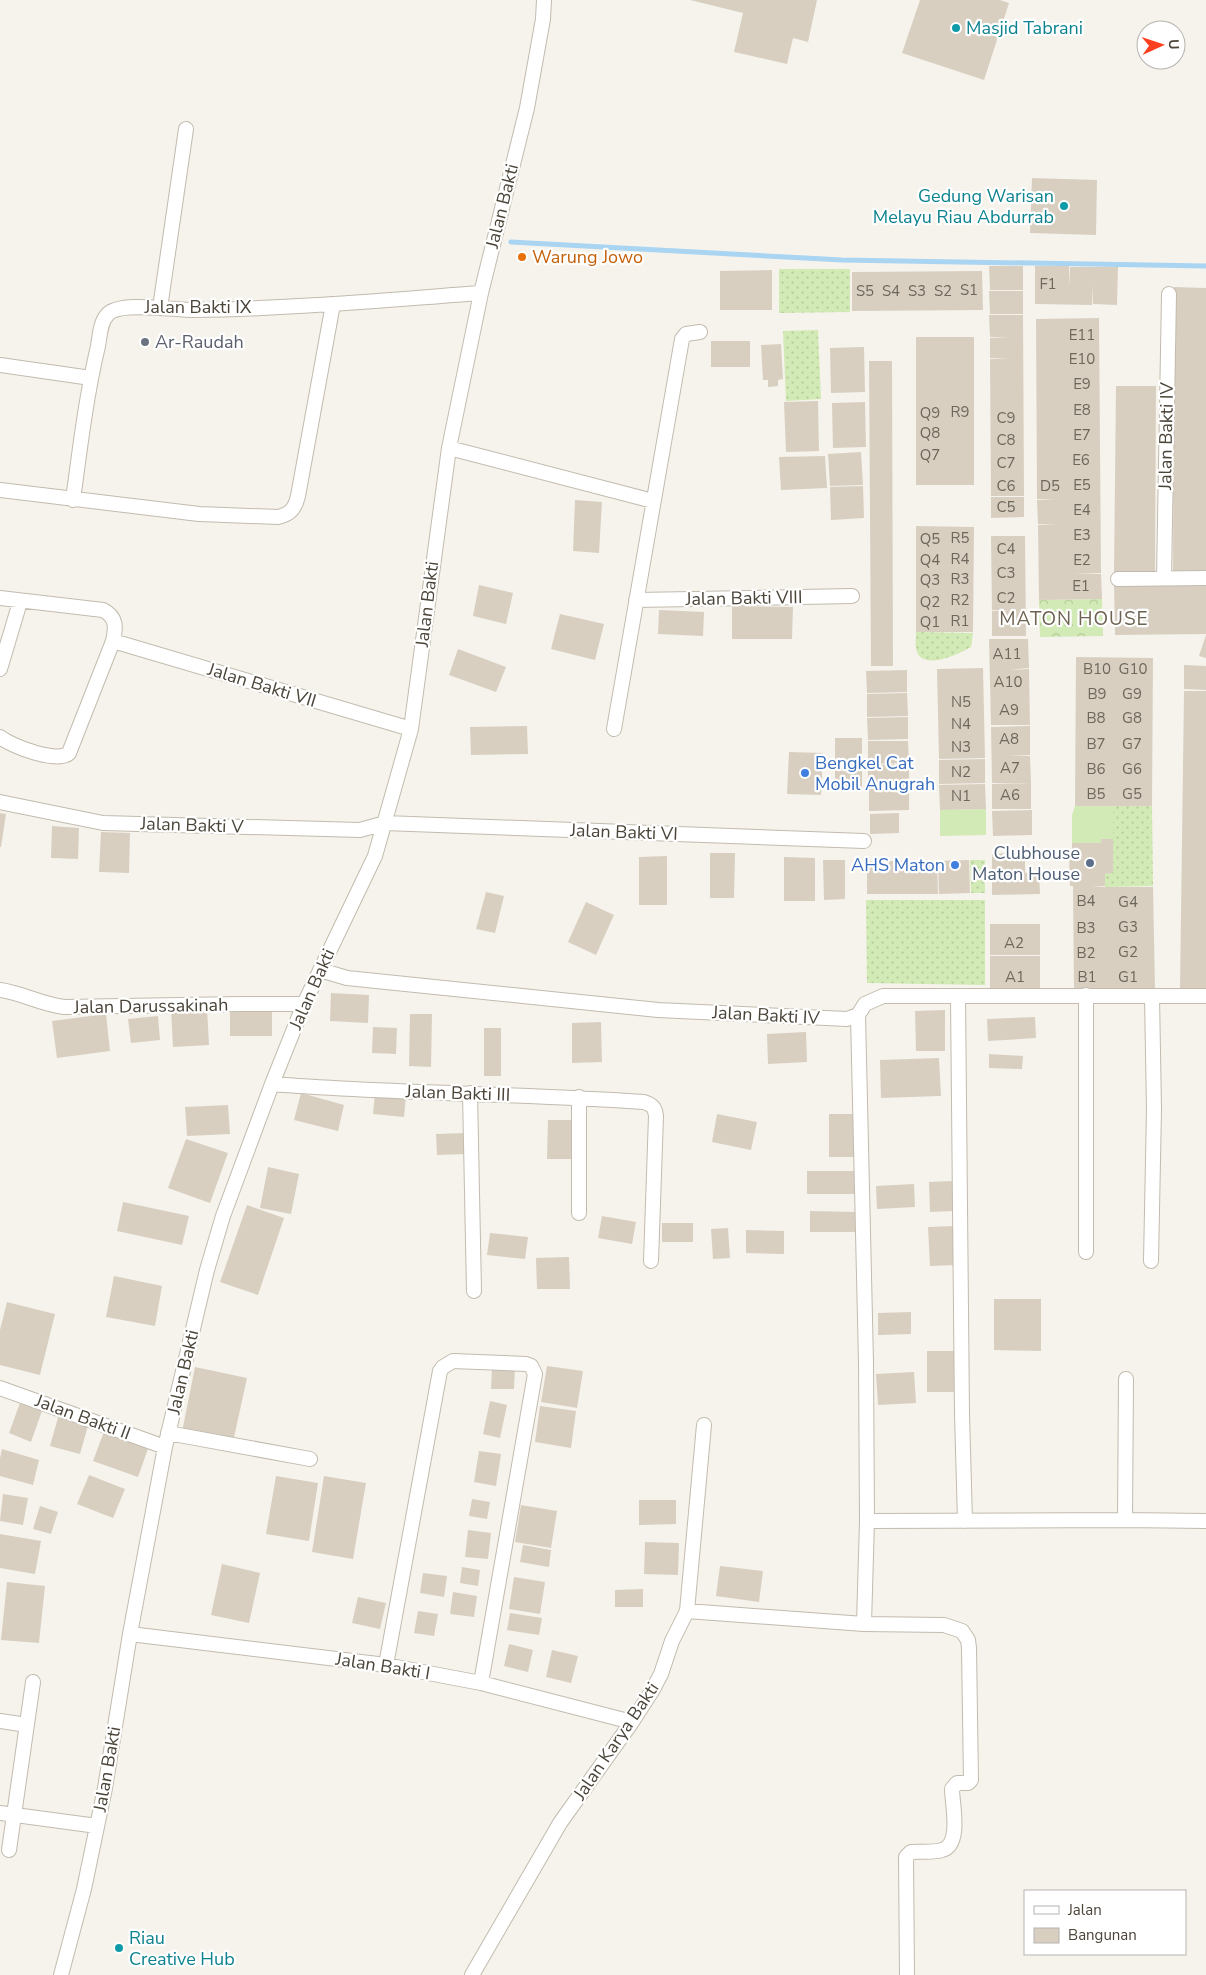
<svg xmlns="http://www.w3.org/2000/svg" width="1206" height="1975" viewBox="0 0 1206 1975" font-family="'Nunito Sans',sans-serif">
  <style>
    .grass { fill: url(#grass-dots) }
    .forest { fill: url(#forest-crowns) }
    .park { fill: #d2eab5 }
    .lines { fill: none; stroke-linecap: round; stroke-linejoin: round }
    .stream { stroke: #a9d4f2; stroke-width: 5 }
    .building { fill: #d8cfc1 }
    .minor-casing { stroke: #c2bbae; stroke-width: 16 }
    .minor { stroke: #fff; stroke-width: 14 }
    .culture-dot { fill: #0f9aa8; stroke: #fff; stroke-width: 2 }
    .food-dot { fill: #e8710a; stroke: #fff; stroke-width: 2 }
    .worship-dot { fill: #6b7280; stroke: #fff; stroke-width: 2 }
    .shop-dot { fill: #3f7fe0; stroke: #fff; stroke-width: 2 }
    .service-dot { fill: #5c6f8a; stroke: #fff; stroke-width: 2 }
    .labels { text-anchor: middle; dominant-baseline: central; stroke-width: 4.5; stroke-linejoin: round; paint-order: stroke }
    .number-label { font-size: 15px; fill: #6e675b }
    .culture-label { font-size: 18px; fill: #0d838f; stroke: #fff; text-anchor: start }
    .street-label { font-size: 18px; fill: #4b4439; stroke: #fff }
    .food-label { font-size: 18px; fill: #c56008; stroke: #fff; text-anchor: start }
    .worship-label { font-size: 18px; fill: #5b616d; stroke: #fff; text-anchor: start }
    .shop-label { font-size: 18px; fill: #366cbe; stroke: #fff; text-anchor: start }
    .service-label { font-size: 18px; fill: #4e5e75; stroke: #fff; text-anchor: end }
    .neighbourhood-label { font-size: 19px; letter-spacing: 1px; fill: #6e6250; stroke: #fff }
  </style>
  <defs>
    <pattern id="grass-dots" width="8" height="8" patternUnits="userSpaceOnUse" patternTransform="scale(1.25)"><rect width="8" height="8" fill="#d2eab5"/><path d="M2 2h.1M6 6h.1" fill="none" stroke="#b6ca9c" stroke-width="1.8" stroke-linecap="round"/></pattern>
    <pattern id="forest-crowns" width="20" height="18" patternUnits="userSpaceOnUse" patternTransform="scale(1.25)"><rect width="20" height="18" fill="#d2eab5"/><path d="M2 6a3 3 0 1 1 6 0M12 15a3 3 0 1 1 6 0" fill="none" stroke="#b6ca9c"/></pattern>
  </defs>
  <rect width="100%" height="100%" fill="#f6f3ec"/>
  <!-- grass -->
  <path class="grass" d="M 779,269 L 850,269 L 850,312 L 779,313 Z
    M 818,330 L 821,399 L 786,401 L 783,331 Z
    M 916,632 L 973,633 L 971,647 C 959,654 920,673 916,648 C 915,643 916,637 916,632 Z
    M 1113,806 L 1152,806 L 1153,886 L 1105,887 L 1105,874 L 1113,873 Z
    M 970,860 L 985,860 L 985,893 L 971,893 Z
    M 866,900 L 985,900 L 985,985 L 867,983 Z"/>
  <!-- forest -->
  <path class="forest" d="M 1102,599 L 1103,636 L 1040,637 L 1039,600 Z"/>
  <!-- park -->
  <path class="park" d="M 1075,806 L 1113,806 L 1113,839 L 1101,839 L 1101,843 L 1072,843 L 1072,815 Z
    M 986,809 L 986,835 L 940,836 L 940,810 Z"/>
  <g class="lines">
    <!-- stream -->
    <path class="stream" d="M 511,242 L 842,260 L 1206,266"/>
  </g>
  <!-- building -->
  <path class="building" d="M 690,0 L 817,0 L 808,42 L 793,38 L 787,64 L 734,52 L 743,13 Z
    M 920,0 L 1000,0 L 1009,3 L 984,80 L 902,53 Z
    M 1032,178 L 1097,180 L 1096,235 L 1030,233 Z
    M 989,266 L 1023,266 L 1023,290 L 990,290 Z
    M 1035,266 L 1069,266 L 1069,287 L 1070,267 L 1118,267 L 1117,305 L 1093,304 L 1093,285 L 1092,305 L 1035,304 Z
    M 772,270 L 772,310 L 720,310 L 720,271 Z
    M 982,271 L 983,310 L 852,311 L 852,272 Z
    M 1174,287 L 1206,288 L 1206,571 L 1173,571 Z
    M 989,291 L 1023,291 L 1023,314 L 990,314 Z
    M 989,315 L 1023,315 L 1024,496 L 991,496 L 990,359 L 1008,358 L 990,358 L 990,338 L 1008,337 L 990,337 Z
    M 1099,318 L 1101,573 L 1073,574 L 1101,574 L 1102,599 L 1039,600 L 1038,525 L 1057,524 L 1038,524 L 1037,500 L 1055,500 L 1037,499 L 1036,319 Z
    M 916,337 L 974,337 L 974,485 L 916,485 Z
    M 711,341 L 750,341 L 750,367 L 711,367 Z
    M 781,344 L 783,379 L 778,380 L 778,386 L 768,387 L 768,380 L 763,380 L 761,345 Z
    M 864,347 L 865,392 L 831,393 L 830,348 Z
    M 869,361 L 892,361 L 893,666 L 871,666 Z
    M 1116,386 L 1156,386 L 1155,573 L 1114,573 Z
    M 818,401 L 819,451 L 786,452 L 784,402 Z
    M 865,402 L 866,447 L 833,448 L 832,403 Z
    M 861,452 L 863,485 L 830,486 L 828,454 Z
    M 825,456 L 827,488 L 781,490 L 779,457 Z
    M 863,486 L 864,518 L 831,520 L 830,487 Z
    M 991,497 L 1024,497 L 1024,517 L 991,518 Z
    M 575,500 L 602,502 L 599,553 L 573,551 Z
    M 916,526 L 974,527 L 973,632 L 916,632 Z
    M 991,536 L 1025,536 L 1026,636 L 992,636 L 992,611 L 1010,611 L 992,610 Z
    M 1206,583 L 1206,634 L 1115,635 L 1114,584 Z
    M 479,585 L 513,593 L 506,624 L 473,616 Z
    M 732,606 L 793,607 L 792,639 L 732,639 Z
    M 659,610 L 704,612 L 703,636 L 658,634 Z
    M 560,614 L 604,624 L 595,660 L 551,649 Z
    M 1206,635 L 1206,658 L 1199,656 Z
    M 989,639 L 1028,639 L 1029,668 L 1009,670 L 1029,669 L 1030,725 L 991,725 Z
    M 458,649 L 506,667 L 496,692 L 449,675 Z
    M 1076,657 L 1153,658 L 1152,806 L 1075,806 Z
    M 1184,665 L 1206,666 L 1206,690 L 1184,689 Z
    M 983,668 L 985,758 L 939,759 L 937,669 Z
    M 907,670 L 907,692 L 867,693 L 866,671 Z
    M 1184,691 L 1206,691 L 1206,991 L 1180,991 Z
    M 907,693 L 908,716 L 867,717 L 867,694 Z
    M 908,717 L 908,739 L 868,740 L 867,718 Z
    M 527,726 L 528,754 L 471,755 L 470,727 Z
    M 1030,726 L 1030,755 L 1010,755 L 1030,756 L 1031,783 L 992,783 L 991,727 Z
    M 835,738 L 862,738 L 862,789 L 835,789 Z
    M 868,741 L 908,741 L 909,763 L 868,764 Z
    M 789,752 L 823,753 L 821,795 L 787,794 Z
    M 985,759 L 985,783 L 939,784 L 939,760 Z
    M 909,764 L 909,787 L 868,788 L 868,765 Z
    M 1031,783 L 1031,809 L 992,809 L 992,784 Z
    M 985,784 L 986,809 L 940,810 L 939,785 Z
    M 909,788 L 909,810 L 869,811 L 869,789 Z
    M 1032,810 L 1032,835 L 993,836 L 992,811 Z
    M 0,813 L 6,814 L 1,847 L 0,847 Z
    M 899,813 L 899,833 L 870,834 L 870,814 Z
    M 52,826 L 79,828 L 78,859 L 51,858 Z
    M 101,832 L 130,833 L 129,873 L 99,872 Z
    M 1101,839 L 1113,839 L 1113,873 L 1105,874 L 1105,886 L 1091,887 L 1153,887 L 1155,989 L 1074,990 L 1073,886 L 1070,886 L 1069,853 L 1072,853 L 1072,843 L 1101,843 Z
    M 1025,852 L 1025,873 L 1039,872 L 1040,894 L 992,895 L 992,854 Z
    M 710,853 L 735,853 L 734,898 L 710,898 Z
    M 667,856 L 667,905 L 639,905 L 639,857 Z
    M 784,857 L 815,858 L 815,901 L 784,901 Z
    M 823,860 L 845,860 L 845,899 L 824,900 Z
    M 969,860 L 970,893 L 939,894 L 938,861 Z
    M 867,861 L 890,861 L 890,878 L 890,861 L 937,861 L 938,894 L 867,894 Z
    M 486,892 L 504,896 L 495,933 L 476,929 Z
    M 586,902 L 614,915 L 596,955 L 568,942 Z
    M 990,924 L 1040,924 L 1040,955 L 990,955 Z
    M 990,956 L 1040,956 L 1040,989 L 990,989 Z
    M 331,993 L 369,995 L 368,1023 L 330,1021 Z
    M 207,1008 L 209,1045 L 173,1047 L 171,1010 Z
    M 945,1010 L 945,1051 L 916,1051 L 915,1011 Z
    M 230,1011 L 272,1012 L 272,1036 L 230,1036 Z
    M 106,1014 L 110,1051 L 57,1058 L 52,1021 Z
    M 410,1014 L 432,1014 L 431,1067 L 409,1066 Z
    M 158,1016 L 160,1040 L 131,1043 L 128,1019 Z
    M 1035,1017 L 1036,1038 L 988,1041 L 987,1019 Z
    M 601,1022 L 602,1062 L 572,1063 L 572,1023 Z
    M 373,1027 L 397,1028 L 396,1054 L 372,1053 Z
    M 484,1028 L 501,1028 L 501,1076 L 484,1076 Z
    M 806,1032 L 807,1062 L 768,1064 L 767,1034 Z
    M 989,1054 L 1023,1056 L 1022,1069 L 989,1068 Z
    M 939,1058 L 941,1096 L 881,1098 L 880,1060 Z
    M 301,1093 L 344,1105 L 338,1131 L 294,1120 Z
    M 375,1093 L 406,1096 L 404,1117 L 373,1114 Z
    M 228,1105 L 230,1134 L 187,1136 L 185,1107 Z
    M 717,1114 L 757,1122 L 751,1150 L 712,1142 Z
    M 829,1114 L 857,1114 L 858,1157 L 829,1157 Z
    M 548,1120 L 575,1120 L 575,1159 L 547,1159 Z
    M 464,1133 L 465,1154 L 437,1155 L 436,1134 Z
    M 186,1139 L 228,1153 L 210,1203 L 168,1188 Z
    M 268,1167 L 299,1174 L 291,1214 L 260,1208 Z
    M 807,1171 L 856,1171 L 856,1194 L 807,1194 Z
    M 952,1181 L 953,1211 L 930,1212 L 929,1182 Z
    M 914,1184 L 915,1207 L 877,1209 L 876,1186 Z
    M 123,1202 L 189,1216 L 182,1245 L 117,1231 Z
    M 247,1205 L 284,1218 L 258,1295 L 220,1282 Z
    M 810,1211 L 857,1212 L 857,1232 L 810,1232 Z
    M 602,1216 L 636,1222 L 632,1244 L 598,1238 Z
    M 662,1223 L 693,1223 L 693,1242 L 662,1242 Z
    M 954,1226 L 956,1265 L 930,1266 L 928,1227 Z
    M 728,1228 L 730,1258 L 713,1259 L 711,1229 Z
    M 746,1230 L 784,1231 L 784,1254 L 746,1253 Z
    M 490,1233 L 528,1237 L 525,1259 L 487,1255 Z
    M 569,1257 L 570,1289 L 537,1289 L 536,1258 Z
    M 114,1276 L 162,1286 L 155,1326 L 106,1317 Z
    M 994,1299 L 1041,1299 L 1041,1351 L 994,1350 Z
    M 7,1302 L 55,1314 L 40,1375 L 0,1365 L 0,1330 Z
    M 911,1312 L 911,1334 L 878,1335 L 878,1313 Z
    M 927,1351 L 955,1351 L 955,1392 L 927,1392 Z
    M 547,1366 L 583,1371 L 577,1408 L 541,1402 Z
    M 195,1367 L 247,1378 L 233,1442 L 182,1432 Z
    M 492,1368 L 515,1368 L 514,1389 L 491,1389 Z
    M 914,1372 L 916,1403 L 878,1405 L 876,1374 Z
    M 21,1400 L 43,1408 L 31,1442 L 9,1433 Z
    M 490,1401 L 507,1405 L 500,1438 L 483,1434 Z
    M 540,1406 L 576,1411 L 571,1448 L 535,1442 Z
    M 59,1414 L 89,1422 L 80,1454 L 50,1446 Z
    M 105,1429 L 149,1446 L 138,1477 L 93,1461 Z
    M 2,1449 L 39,1460 L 33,1485 L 0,1476 L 0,1458 Z
    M 479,1451 L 501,1454 L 496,1486 L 474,1482 Z
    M 89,1475 L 125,1489 L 113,1518 L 77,1504 Z
    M 276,1476 L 318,1483 L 309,1541 L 266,1534 Z
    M 324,1476 L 366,1483 L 353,1559 L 312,1552 Z
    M 3,1494 L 28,1498 L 23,1525 L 0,1521 Z
    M 472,1499 L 490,1502 L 487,1519 L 469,1516 Z
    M 639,1500 L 676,1500 L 676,1524 L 639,1525 Z
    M 521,1505 L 557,1511 L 551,1548 L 515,1542 Z
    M 40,1506 L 58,1512 L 51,1534 L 33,1529 Z
    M 468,1530 L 491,1533 L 488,1559 L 465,1557 Z
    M 0,1534 L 41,1541 L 35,1574 L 0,1568 Z
    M 645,1542 L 679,1543 L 678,1575 L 644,1574 Z
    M 523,1545 L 551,1550 L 549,1567 L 520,1562 Z
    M 222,1564 L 260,1573 L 249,1623 L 211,1615 Z
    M 720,1566 L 763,1571 L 759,1602 L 716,1596 Z
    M 462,1567 L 480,1570 L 478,1586 L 460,1583 Z
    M 423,1573 L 447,1576 L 444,1597 L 420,1593 Z
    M 514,1577 L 545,1582 L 540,1614 L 509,1609 Z
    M 7,1582 L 45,1586 L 39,1643 L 1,1640 Z
    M 643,1589 L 643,1607 L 615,1607 L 615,1590 Z
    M 453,1592 L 477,1596 L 474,1617 L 450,1614 Z
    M 358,1597 L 386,1603 L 380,1629 L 352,1623 Z
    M 418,1611 L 438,1614 L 434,1636 L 414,1633 Z
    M 510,1613 L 542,1618 L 539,1635 L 507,1630 Z
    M 509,1644 L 533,1650 L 528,1672 L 504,1666 Z
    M 552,1650 L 578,1656 L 571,1683 L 546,1677 Z"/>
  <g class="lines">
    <defs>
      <path id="minor" d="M 160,308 L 186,129
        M 0,365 L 91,378
        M 449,448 L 653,501
        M 0,490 L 199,514 L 278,517 C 291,514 295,508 298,496 L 333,304
        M 73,500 C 80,448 86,397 98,346 C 100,335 100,322 108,314 C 120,301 174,310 193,310 C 289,309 385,300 481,293
        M 1164,578 L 1169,294
        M 1118,579 L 1206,578
        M 0,598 L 103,610 C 117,617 116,628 113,641 L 69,753 C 58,764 11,746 0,737
        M 636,600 L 852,596
        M 113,641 L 411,729
        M 0,669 L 20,602
        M 614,729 L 682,339 L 686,334 L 700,332
        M 0,802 L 103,823 L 360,830 L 385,823 L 864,841
        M 320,970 L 347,978 L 658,1010 L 847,1019 L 858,1015 L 865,1004 L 883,996 L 1206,996
        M 0,990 C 22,993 41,1004 64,1007 L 240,1004 L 304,1004
        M 1086,995 L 1086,1252
        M 958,997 L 962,1414 L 965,1521
        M 858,1015 L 866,1362 L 867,1521
        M 272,1084 C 396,1094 520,1093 644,1102 C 652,1105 655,1107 656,1116 L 651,1261
        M 470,1093 L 474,1291
        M 579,1097 L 579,1213
        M 1151,1261 L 1154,1109 L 1152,996
        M 0,1388 L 165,1447
        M 168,1433 L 310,1459
        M 1125,1520 L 1206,1521
        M 687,1611 L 864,1624 L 944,1625 L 962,1631 L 968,1640 L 969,1648 L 971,1780 L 968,1783 L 957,1783 L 952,1789 C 952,1803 962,1845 942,1850 C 933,1853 921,1851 911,1852 L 906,1857 L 907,1975
        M 864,1624 L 867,1521 L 1125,1520 L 1126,1379
        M 130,1634 L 386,1665 L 481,1683 L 632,1722
        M 386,1665 L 440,1371 L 443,1367 L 453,1361 L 526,1364 L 531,1366 L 535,1374 L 481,1683
        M 0,1721 L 27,1725
        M 0,1813 L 97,1826
        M 9,1850 L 33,1682
        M 61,1975 L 84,1889 L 105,1788 L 130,1634 L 165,1447 L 207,1270 L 223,1216 L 272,1084 L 304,1004 L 375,856 L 411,729 L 449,448 L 481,293 L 527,108 L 543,19 L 544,0
        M 472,1975 L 560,1823 L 632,1722 L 652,1691 L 661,1674 L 672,1641 L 687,1611 L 704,1425"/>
    </defs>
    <!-- minor casing -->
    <use href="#minor" class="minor-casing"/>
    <!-- minor -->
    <use href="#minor" class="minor"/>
  </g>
  <!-- markers -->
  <g class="culture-dot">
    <circle cx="956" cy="28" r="5"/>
    <circle cx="1064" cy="206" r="5"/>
    <circle cx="119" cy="1948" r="5"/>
  </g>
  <circle class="food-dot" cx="522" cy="257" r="5"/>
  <circle class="worship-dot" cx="145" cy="342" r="5"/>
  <g class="shop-dot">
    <circle cx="805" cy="773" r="5"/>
    <circle cx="955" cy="865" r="5"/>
  </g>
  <circle class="service-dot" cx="1090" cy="863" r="5"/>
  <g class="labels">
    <!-- number labels -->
    <g class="number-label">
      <text x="1048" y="284">F1</text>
      <text x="969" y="290">S1</text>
      <text x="865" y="291">S5</text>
      <text x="891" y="291">S4</text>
      <text x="917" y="291">S3</text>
      <text x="943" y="291">S2</text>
      <text x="1082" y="335">E11</text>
      <text x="1082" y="359">E10</text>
      <text x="1082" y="384">E9</text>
      <text x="1082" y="410">E8</text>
      <text x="960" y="412">R9</text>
      <text x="930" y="413">Q9</text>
      <text x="1006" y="418">C9</text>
      <text x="930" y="433">Q8</text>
      <text x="1082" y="435">E7</text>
      <text x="1006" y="440">C8</text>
      <text x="930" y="455">Q7</text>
      <text x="1081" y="460">E6</text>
      <text x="1006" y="463">C7</text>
      <text x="1082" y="485">E5</text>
      <text x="1006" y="486">C6</text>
      <text x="1050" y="486">D5</text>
      <text x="1006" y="507">C5</text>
      <text x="1082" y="510">E4</text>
      <text x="1082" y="535">E3</text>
      <text x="960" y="538">R5</text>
      <text x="930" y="539">Q5</text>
      <text x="1006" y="549">C4</text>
      <text x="960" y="559">R4</text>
      <text x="930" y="560">Q4</text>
      <text x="1082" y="560">E2</text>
      <text x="1006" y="573">C3</text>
      <text x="960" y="579">R3</text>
      <text x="930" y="580">Q3</text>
      <text x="1081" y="586">E1</text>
      <text x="1006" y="598">C2</text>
      <text x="960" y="600">R2</text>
      <text x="930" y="602">Q2</text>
      <text x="960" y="621">R1</text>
      <text x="930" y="622">Q1</text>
      <text x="1007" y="654">A11</text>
      <text x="1097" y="669">B10</text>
      <text x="1133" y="669">G10</text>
      <text x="1008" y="682">A10</text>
      <text x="1097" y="694">B9</text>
      <text x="1132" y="694">G9</text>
      <text x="961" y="702">N5</text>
      <text x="1009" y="710">A9</text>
      <text x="1096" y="718">B8</text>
      <text x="1132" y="718">G8</text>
      <text x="961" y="724">N4</text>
      <text x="1009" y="739">A8</text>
      <text x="1096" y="744">B7</text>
      <text x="1132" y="744">G7</text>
      <text x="961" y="747">N3</text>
      <text x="1010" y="768">A7</text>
      <text x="1096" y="769">B6</text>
      <text x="1132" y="769">G6</text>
      <text x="961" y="772">N2</text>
      <text x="1096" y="794">B5</text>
      <text x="1132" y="794">G5</text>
      <text x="1010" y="795">A6</text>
      <text x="961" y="796">N1</text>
      <text x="1086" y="901">B4</text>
      <text x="1128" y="902">G4</text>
      <text x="1128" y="927">G3</text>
      <text x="1086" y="928">B3</text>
      <text x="1014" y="943">A2</text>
      <text x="1128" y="952">G2</text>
      <text x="1086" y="953">B2</text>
      <text x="1015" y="977">A1</text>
      <text x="1087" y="977">B1</text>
      <text x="1128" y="977">G1</text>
    </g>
    <!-- culture labels -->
    <g class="culture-label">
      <text x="966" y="28">Masjid Tabrani</text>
      <text x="1054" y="196" text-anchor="end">Gedung Warisan<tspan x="1054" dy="21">Melayu Riau Abdurrab</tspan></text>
      <text x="129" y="1938">Riau<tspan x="129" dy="21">Creative Hub</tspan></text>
    </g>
    <!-- street labels -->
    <g class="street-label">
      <text transform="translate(502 206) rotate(-76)">Jalan Bakti</text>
      <text x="198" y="307">Jalan Bakti IX</text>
      <text transform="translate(1166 436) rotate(-89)">Jalan Bakti IV</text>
      <text transform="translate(744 598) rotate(-1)">Jalan Bakti VIII</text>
      <text transform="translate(427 604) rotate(-83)">Jalan Bakti</text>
      <text transform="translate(262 685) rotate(17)">Jalan Bakti VII</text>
      <text transform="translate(192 825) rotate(2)">Jalan Bakti V</text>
      <text transform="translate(624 832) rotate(2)">Jalan Bakti VI</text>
      <text transform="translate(312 989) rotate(-66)">Jalan Bakti</text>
      <text transform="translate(151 1006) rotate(-1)">Jalan Darussakinah</text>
      <text transform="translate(766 1015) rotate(3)">Jalan Bakti IV</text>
      <text transform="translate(458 1093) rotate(2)">Jalan Bakti III</text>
      <text transform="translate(183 1372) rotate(-77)">Jalan Bakti</text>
      <text transform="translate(83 1417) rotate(20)">Jalan Bakti II</text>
      <text transform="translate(383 1666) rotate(9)">Jalan Bakti I</text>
      <text transform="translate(616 1741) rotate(-56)">Jalan Karya Bakti</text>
      <text transform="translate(107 1769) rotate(-80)">Jalan Bakti</text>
    </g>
    <!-- food labels -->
    <g class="food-label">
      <text x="532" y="257">Warung Jowo</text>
    </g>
    <!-- worship labels -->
    <g class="worship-label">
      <text x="155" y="342">Ar-Raudah</text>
    </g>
    <!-- shop labels -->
    <g class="shop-label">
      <text x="815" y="763">Bengkel Cat<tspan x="815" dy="21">Mobil Anugrah</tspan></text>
      <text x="945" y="865" text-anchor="end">AHS Maton</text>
    </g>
    <!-- service labels -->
    <g class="service-label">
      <text x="1080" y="853">Clubhouse<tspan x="1080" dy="21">Maton House</tspan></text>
    </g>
    <!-- neighbourhood labels -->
    <g class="neighbourhood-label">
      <text x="1074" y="619">MATON HOUSE</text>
    </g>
  </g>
  <!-- legend -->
  <rect x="1024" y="1890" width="162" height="65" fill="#ffffff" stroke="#b7b4b0"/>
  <rect x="1034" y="1906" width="25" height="8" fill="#ffffff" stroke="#b7b4b0"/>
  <text x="1068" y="1915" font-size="15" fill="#4b4439">Jalan</text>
  <rect x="1034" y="1928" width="25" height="15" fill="#d8cfc1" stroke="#b7b4b0"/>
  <text x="1068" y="1940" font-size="15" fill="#4b4439">Bangunan</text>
  <!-- north arrow -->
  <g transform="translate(1161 45) rotate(87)"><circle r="24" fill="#ffffff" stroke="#b7b4b0"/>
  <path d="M0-4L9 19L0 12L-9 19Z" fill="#fc3f1d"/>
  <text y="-8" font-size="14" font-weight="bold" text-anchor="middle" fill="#4b4439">U</text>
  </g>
</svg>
